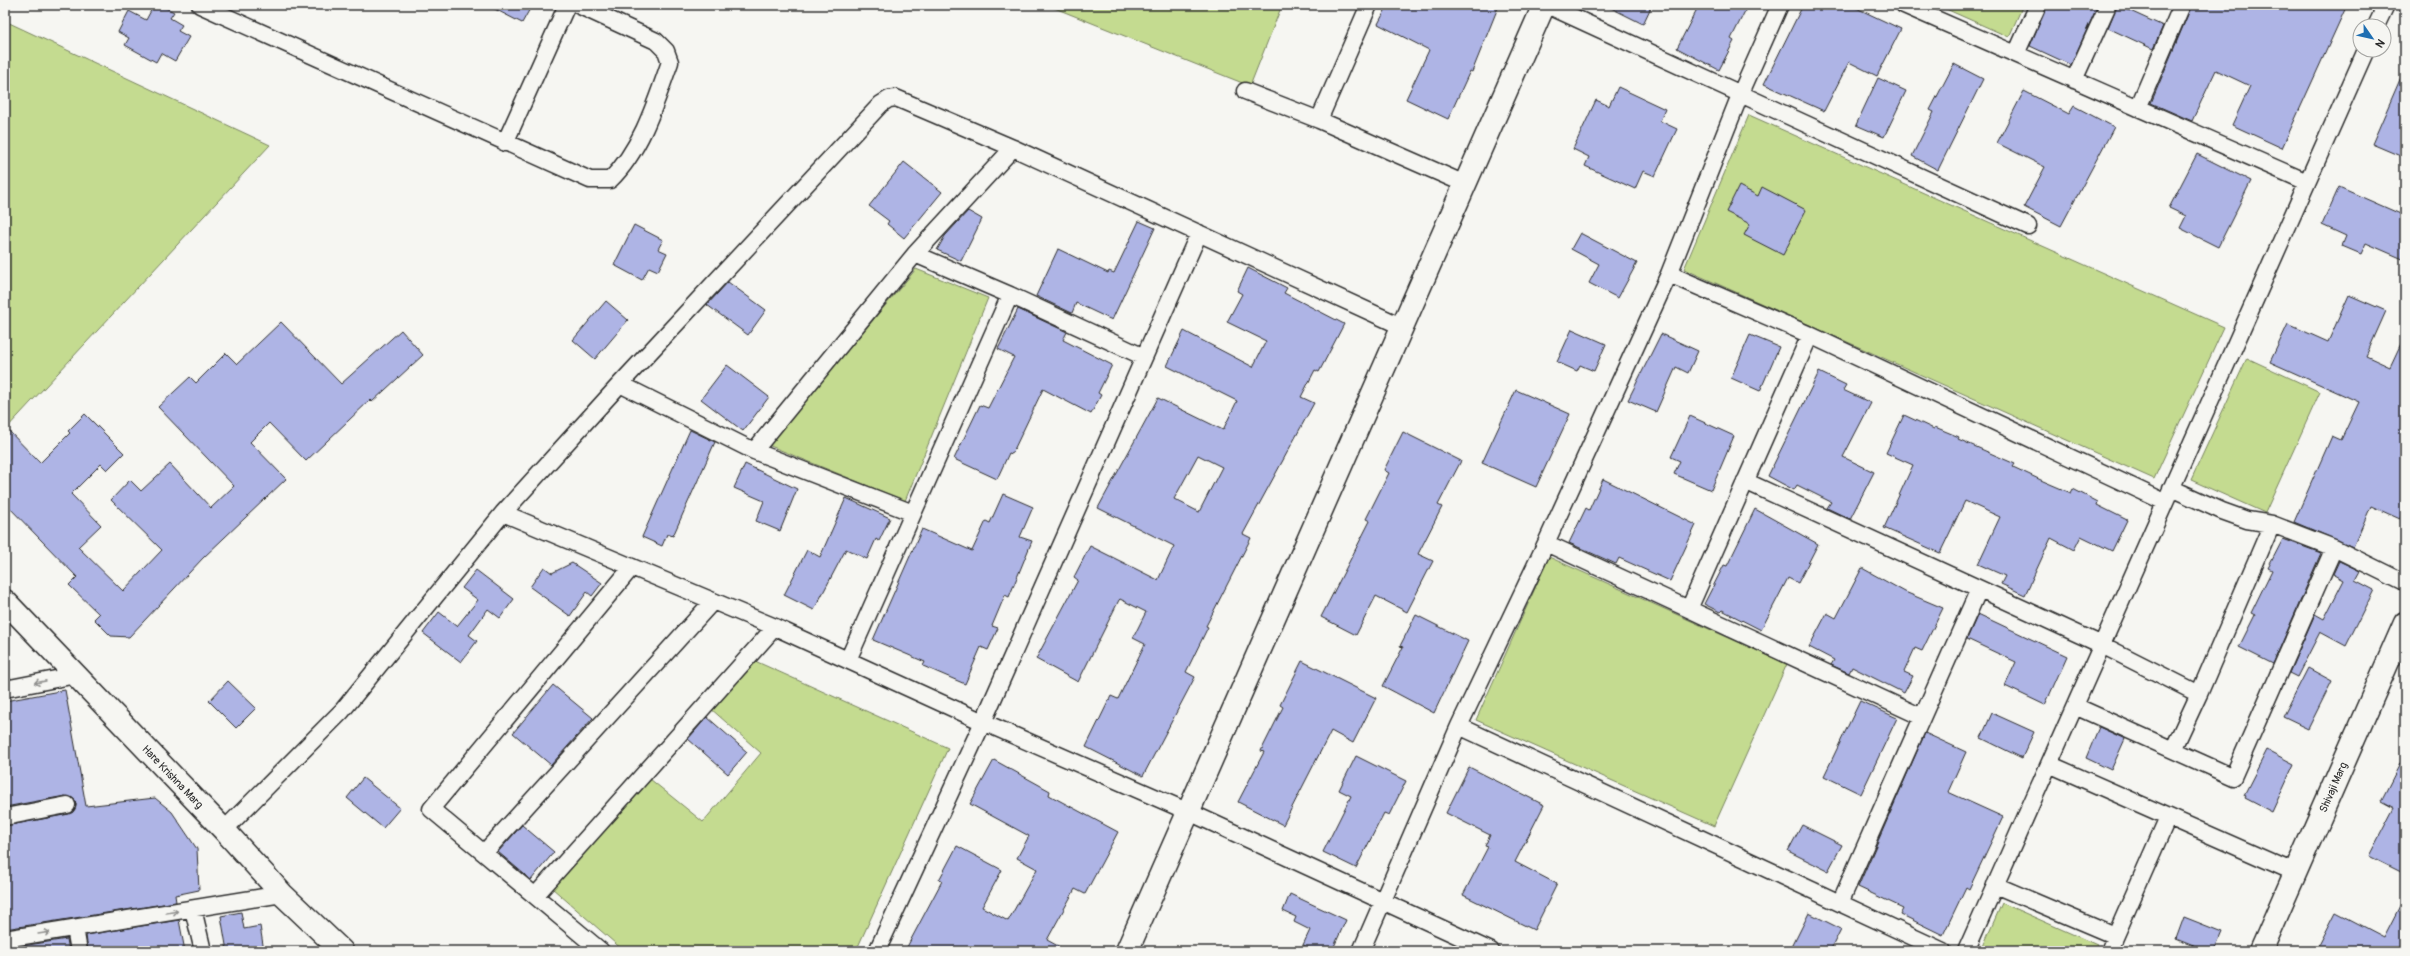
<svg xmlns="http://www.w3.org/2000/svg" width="2410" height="956" viewBox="0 0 2410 956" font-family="Pangolin,sans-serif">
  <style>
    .green { fill: #c4db90; stroke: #78835e }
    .building { fill: #aeb4e5; stroke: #2b2b2b; fill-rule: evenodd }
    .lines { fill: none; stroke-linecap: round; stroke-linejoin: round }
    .street-casing { stroke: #2b2b2b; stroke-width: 19 }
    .secondary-casing { stroke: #2b2b2b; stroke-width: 25 }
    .street { stroke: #f6f6f2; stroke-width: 16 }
    .secondary { stroke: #f6f6f2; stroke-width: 22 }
    .oneway { stroke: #90908e }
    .labels { text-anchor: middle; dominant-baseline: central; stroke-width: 3; stroke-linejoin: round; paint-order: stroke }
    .street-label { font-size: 11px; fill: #2b2b2b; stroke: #f6f6f2 }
  </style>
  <rect width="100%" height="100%" fill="#f6f6f2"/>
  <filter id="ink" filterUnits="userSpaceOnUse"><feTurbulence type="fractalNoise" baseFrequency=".025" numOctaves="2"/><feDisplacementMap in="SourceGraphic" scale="8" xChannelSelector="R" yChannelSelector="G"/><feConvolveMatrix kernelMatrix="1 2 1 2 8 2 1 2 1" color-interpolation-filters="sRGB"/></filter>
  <g filter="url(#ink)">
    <!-- green -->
    <path class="green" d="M 1047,5 L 1282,5 L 1250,86 Z
      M 1937,5 L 2023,5 L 2009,37 Z
      M 5,21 L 270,145 L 5,430 Z
      M 1749,115 L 2224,327 L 2154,479 L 1684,269 Z
      M 916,269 L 988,298 L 905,501 L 768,445 Z
      M 2247,358 L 2320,392 L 2265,513 L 2191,480 Z
      M 1549,557 L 1787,664 L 1714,826 L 1476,720 Z
      M 755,661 L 948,748 L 856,951 L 624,951 L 552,888 L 650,779 L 703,822 L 761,753 L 710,708 Z
      M 2002,903 L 2097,945 L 2094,951 L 1981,951 Z"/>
    <!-- building -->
    <path class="building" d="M 154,5 L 160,5 L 174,12 L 170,18 L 182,25 L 178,31 L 189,37 L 175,61 L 161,53 L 156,62 L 125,45 L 129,38 L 118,32 L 129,11 L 146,20 Z
      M 487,5 L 532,5 L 522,23 Z
      M 1388,5 L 1499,5 L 1472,72 L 1470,71 L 1448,119 L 1406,99 L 1429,50 L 1378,24 Z
      M 1605,5 L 1652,5 L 1643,24 Z
      M 1699,5 L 1748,5 L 1731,39 L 1734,41 L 1719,70 L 1677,48 Z
      M 1803,5 L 1850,5 L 1901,29 L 1877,76 L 1849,62 L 1824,111 L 1764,84 Z
      M 2047,5 L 2098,5 L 2071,65 L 2030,46 Z
      M 2117,5 L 2163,26 L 2153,49 L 2108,28 Z
      M 2192,5 L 2347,5 L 2282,148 L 2232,125 L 2250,86 L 2216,70 L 2192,121 L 2151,103 Z
      M 1954,64 L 1983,79 L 1938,170 L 1912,156 L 1934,112 L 1930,110 Z
      M 2405,68 L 2405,158 L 2372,144 Z
      M 1878,78 L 1906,91 L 1884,137 L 1856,125 Z
      M 1618,87 L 1665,109 L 1660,121 L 1677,129 L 1655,176 L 1643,171 L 1635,189 L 1585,166 L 1589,157 L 1573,149 L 1596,100 L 1609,106 Z
      M 2024,91 L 2069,114 L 2074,106 L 2114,127 L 2061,226 L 2024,207 L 2045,167 L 1997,143 Z
      M 2197,154 L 2251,181 L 2218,247 L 2180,228 L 2186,216 L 2169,208 Z
      M 904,162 L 942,192 L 904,238 L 887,224 L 889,221 L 869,206 Z
      M 1739,186 L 1758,196 L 1762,187 L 1806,210 L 1783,255 L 1744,235 L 1750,224 L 1726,212 Z
      M 2339,187 L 2405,216 L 2405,260 L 2366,243 L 2361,254 L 2342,246 L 2346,236 L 2322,225 Z
      M 968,211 L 982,219 L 961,261 L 937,250 L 945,236 Z
      M 1139,221 L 1155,228 L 1112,320 L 1076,303 L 1072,313 L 1036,296 L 1058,249 L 1108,273 L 1109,271 L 1114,273 Z
      M 634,225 L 663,240 L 658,249 L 667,253 L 658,271 L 649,267 L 642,280 L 614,265 Z
      M 1580,233 L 1637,263 L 1618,298 L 1589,283 L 1599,264 L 1571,249 Z
      M 1248,268 L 1287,288 L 1284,293 L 1344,324 L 1319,372 L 1315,370 L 1301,397 L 1314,403 L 1243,534 L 1251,538 L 1206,626 L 1208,627 L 1186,672 L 1195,677 L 1143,776 L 1086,747 L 1111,696 L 1118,699 L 1145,644 L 1133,638 L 1146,612 L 1120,599 L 1119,600 L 1078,682 L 1036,659 L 1078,580 L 1074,577 L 1090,546 L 1158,580 L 1174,546 L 1098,508 L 1158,398 L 1223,430 L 1237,401 L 1167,366 L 1184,331 L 1253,367 L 1266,341 L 1227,322 L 1242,294 L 1237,291 ZM 1198,455 L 1222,467 L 1199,512 L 1174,499 Z
      M 728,282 L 766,310 L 748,335 L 707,305 Z
      M 2349,295 L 2386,311 L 2366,356 L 2390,367 L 2405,335 L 2405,507 L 2400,519 L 2371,506 L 2353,547 L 2294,522 L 2332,436 L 2341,440 L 2359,402 L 2270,362 L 2288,324 L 2328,342 Z
      M 606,301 L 628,320 L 595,359 L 573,340 Z
      M 1018,309 L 1067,332 L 1063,340 L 1112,365 L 1098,393 L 1101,395 L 1091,414 L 1043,389 L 1012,454 L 1009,453 L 997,479 L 954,459 L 980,405 L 988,408 L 1014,357 L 998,349 Z
      M 281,322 L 341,384 L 401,330 L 423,355 L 372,402 L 370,400 L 306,461 L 269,423 L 250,442 L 286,479 L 203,558 L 129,637 L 111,636 L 94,619 L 99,614 L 69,585 L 77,577 L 5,503 L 5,427 L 40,463 L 70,433 L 68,431 L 85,414 L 124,453 L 107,470 L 101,464 L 71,494 L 101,525 L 78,547 L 123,591 L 162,550 L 111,500 L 130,480 L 141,491 L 170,464 L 211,508 L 234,486 L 158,407 L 190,377 L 196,383 L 226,353 L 237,364 Z
      M 1572,329 L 1606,344 L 1594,371 L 1580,365 L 1577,371 L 1557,362 Z
      M 1661,334 L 1698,351 L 1688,373 L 1676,367 L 1656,412 L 1628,400 Z
      M 1750,335 L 1779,347 L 1760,391 L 1731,378 Z
      M 727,365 L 769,397 L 743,431 L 701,399 Z
      M 1819,372 L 1846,385 L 1843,390 L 1871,403 L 1843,457 L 1874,472 L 1850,519 L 1827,508 L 1831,502 L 1797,485 L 1794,490 L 1768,476 Z
      M 1516,390 L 1570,414 L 1536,487 L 1482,463 Z
      M 1904,415 L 1934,429 L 1935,427 L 1959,437 L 1958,439 L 2015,464 L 2013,467 L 2043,481 L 2071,493 L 2073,489 L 2098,502 L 2097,505 L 2127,520 L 2112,551 L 2081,536 L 2074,550 L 2051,538 L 2025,595 L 2001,584 L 2005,576 L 1978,564 L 2000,517 L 1965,501 L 1940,553 L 1884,528 L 1913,465 L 1886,453 Z
      M 1690,416 L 1734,436 L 1711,490 L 1674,474 L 1680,461 L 1671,457 Z
      M 690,430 L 715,442 L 673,536 L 667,534 L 662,546 L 642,537 Z
      M 1403,432 L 1461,461 L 1438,505 L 1442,507 L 1418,554 L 1433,561 L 1407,612 L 1376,596 L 1356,635 L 1321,617 L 1370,521 L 1366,519 L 1389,473 L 1384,470 Z
      M 745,464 L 797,489 L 780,531 L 756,521 L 764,501 L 734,488 Z
      M 1603,479 L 1696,525 L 1670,581 L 1619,558 L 1616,564 L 1569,543 L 1586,508 L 1589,510 Z
      M 1003,494 L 1033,507 L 1020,537 L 1032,541 L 1009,597 L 1005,595 L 992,626 L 998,628 L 988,650 L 981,647 L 965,684 L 923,666 L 925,662 L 873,640 L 922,529 L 972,551 L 986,521 L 990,523 Z
      M 846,498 L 890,518 L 879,541 L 876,539 L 867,559 L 846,549 L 814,610 L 784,595 L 807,550 L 820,557 Z
      M 1755,509 L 1818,544 L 1798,583 L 1788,578 L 1761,630 L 1722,610 L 1720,612 L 1704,604 L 1724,565 L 1727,566 Z
      M 2283,539 L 2321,553 L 2273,664 L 2239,647 L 2255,615 L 2251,613 L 2272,570 L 2268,568 Z
      M 2339,561 L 2360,571 L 2355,580 L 2374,590 L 2346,646 L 2320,632 L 2297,677 L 2289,673 L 2315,614 L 2324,619 L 2344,580 L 2333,574 Z
      M 572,563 L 602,583 L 592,596 L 587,592 L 570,616 L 530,587 L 544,567 L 552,573 Z
      M 1862,568 L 1905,592 L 1943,608 L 1922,651 L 1915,648 L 1904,672 L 1913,676 L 1904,693 L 1852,667 L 1849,673 L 1831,665 L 1834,660 L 1809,647 L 1827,613 L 1836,618 Z
      M 476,570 L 514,599 L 500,618 L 488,609 L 469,635 L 477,641 L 461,662 L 423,633 L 439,612 L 457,626 L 478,600 L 462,588 Z
      M 1978,614 L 2067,656 L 2045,705 L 2005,686 L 2016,662 L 1967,639 Z
      M 1416,615 L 1468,641 L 1434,713 L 1383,686 L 1403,647 L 1400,646 Z
      M 1302,661 L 1376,698 L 1353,743 L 1331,731 L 1283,825 L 1238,802 L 1264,752 L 1261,751 L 1283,707 L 1280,705 Z
      M 2308,668 L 2332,681 L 2308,729 L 2283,717 Z
      M 228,681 L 256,708 L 236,728 L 209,701 Z
      M 553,685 L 593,718 L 551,765 L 513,733 Z
      M 65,690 L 86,806 L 155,798 L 172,812 L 197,849 L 199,890 L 175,895 L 176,902 L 5,929 L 5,826 L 69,814 L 73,812 L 76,804 L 74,799 L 65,796 L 5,807 L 5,701 Z
      M 1860,701 L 1897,718 L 1861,794 L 1824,776 Z
      M 1992,713 L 2034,732 L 2022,758 L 1981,738 Z
      M 707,717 L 747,752 L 728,774 L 688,739 Z
      M 2099,727 L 2125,739 L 2111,770 L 2086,758 Z
      M 1925,733 L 1966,752 L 1948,792 L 2003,817 L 1969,889 L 1966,887 L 1943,935 L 1900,914 L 1903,908 L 1858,887 Z
      M 2267,750 L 2294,764 L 2272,812 L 2245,798 L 2246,796 L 2244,795 Z
      M 2405,754 L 2405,874 L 2369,856 L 2394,808 L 2381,801 Z
      M 1356,756 L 1406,781 L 1389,815 L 1384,813 L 1356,868 L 1323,852 L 1351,796 L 1339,790 Z
      M 994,760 L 1050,791 L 1049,795 L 1118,832 L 1085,894 L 1075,889 L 1047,940 L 1067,951 L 914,951 L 907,947 L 942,881 L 939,880 L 957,846 L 1002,870 L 982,907 L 1008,921 L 1037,869 L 1017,858 L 1029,836 L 970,804 Z
      M 1469,767 L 1544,805 L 1515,862 L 1557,884 L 1534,930 L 1463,895 L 1488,847 L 1485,846 L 1490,835 L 1446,813 Z
      M 363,778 L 400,808 L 383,828 L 347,798 Z
      M 522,825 L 554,852 L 531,880 L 498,852 Z
      M 1802,825 L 1842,845 L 1828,871 L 1788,851 Z
      M 1290,894 L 1346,920 L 1332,951 L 1316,951 L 1303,945 L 1310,930 L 1294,922 L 1296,917 L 1283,911 Z
      M 2405,896 L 2405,951 L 2316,951 L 2336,912 L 2384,937 Z
      M 241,912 L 244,929 L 260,926 L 264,951 L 227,951 L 221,916 Z
      M 1809,913 L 1841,929 L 1830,951 L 1790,951 Z
      M 2184,917 L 2222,932 L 2214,951 L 2206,951 L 2176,939 Z
      M 179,920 L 185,951 L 88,951 L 86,935 Z
      M 67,939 L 69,951 L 9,951 L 9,948 Z"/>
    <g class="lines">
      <defs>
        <path id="street" d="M 200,5 L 590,180 L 610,180 C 641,150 656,102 670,62 L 666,51 L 656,41 L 578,5
          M 1369,5 L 1319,120 L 1465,184
          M 1547,5 L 2028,226
          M 1904,5 L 2307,182
          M 2376,26 L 2386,5
          M 2016,54 L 2038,5
          M 2074,80 L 2108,5
          M 1245,91 L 1319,120
          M 2138,108 L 2182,5
          M 505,143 L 567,5
          M 915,254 L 1010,295 L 1144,357
          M 1669,274 L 1810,335 L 2165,502
          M 620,384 L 754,451 L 915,254 L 1013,148
          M 754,451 L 913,513
          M 1745,481 L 2102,645 L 2199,694 L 2272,524
          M 2171,488 L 2222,511 L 2247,520 L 2272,524 L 2334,548 L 2405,583
          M 503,513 L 775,627 L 983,722 L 1189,812 L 1491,951
          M 1546,543 L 1922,717
          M 1689,609 L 1810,335
          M 848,660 L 1010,295
          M 5,689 L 76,675
          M 2075,706 L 2233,777 L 2334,548
          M 1459,726 L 1943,951
          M 2173,750 L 2199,694
          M 2049,764 L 2296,873
          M 5,817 L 67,805
          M 224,830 L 342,711 L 503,513 L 620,384 L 881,104 L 889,99 L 896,98 L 1013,148 L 1403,327
          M 484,853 L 713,601
          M 1995,885 L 2115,936
          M 535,896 L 775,627
          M 1840,903 L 1979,589
          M 193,909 L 203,951
          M 75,928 L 79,951
          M 5,939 L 282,894
          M 601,951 L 431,809 L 632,567
          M 877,951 L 983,722 L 1199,233
          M 1361,951 L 1459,726 L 1546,543 L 1669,274 L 1740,95 L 1780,5
          M 1966,951 L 2366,50
          M 2109,951 L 2168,817"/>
        <g id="secondary">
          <path id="s1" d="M 5,601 L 224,830 L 282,894 L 342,951"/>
          <path d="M 1127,951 L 1544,5"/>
          <path id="s2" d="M 2261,951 L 2405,623"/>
        </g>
      </defs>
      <!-- street casing -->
      <use href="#street" class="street-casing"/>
      <!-- secondary casing -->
      <use href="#secondary" class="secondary-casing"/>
      <!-- street -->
      <use href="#street" class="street"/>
      <!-- secondary -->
      <use href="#secondary" class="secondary"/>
    </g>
    <!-- one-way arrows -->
    <defs><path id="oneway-shaft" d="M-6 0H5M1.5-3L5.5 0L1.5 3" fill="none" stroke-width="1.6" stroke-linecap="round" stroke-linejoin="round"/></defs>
    <g class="oneway">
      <use href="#oneway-shaft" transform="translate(40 682) rotate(169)"/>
      <use href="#oneway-shaft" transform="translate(172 912) rotate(-9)"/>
      <use href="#oneway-shaft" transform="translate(44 933) rotate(-9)"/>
    </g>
  </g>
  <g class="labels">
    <!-- street labels -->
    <g class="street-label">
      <text stroke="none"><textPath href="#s1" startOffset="243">Hare Krishna Marg</textPath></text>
      <text stroke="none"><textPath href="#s2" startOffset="179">Shivaji Marg</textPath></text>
    </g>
  </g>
  <!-- margin -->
  <rect width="2410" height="956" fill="none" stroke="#f6f6f2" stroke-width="20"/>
  <rect x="10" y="10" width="2390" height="936" fill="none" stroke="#2b2b2b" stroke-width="1.5" filter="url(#ink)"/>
  <!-- north arrow -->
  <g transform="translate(2372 38) rotate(124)"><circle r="19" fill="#f6f6f2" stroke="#a5a5a2"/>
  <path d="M0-3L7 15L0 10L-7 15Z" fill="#1f6fb2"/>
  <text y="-6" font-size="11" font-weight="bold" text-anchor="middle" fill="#2b2b2b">N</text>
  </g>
</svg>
